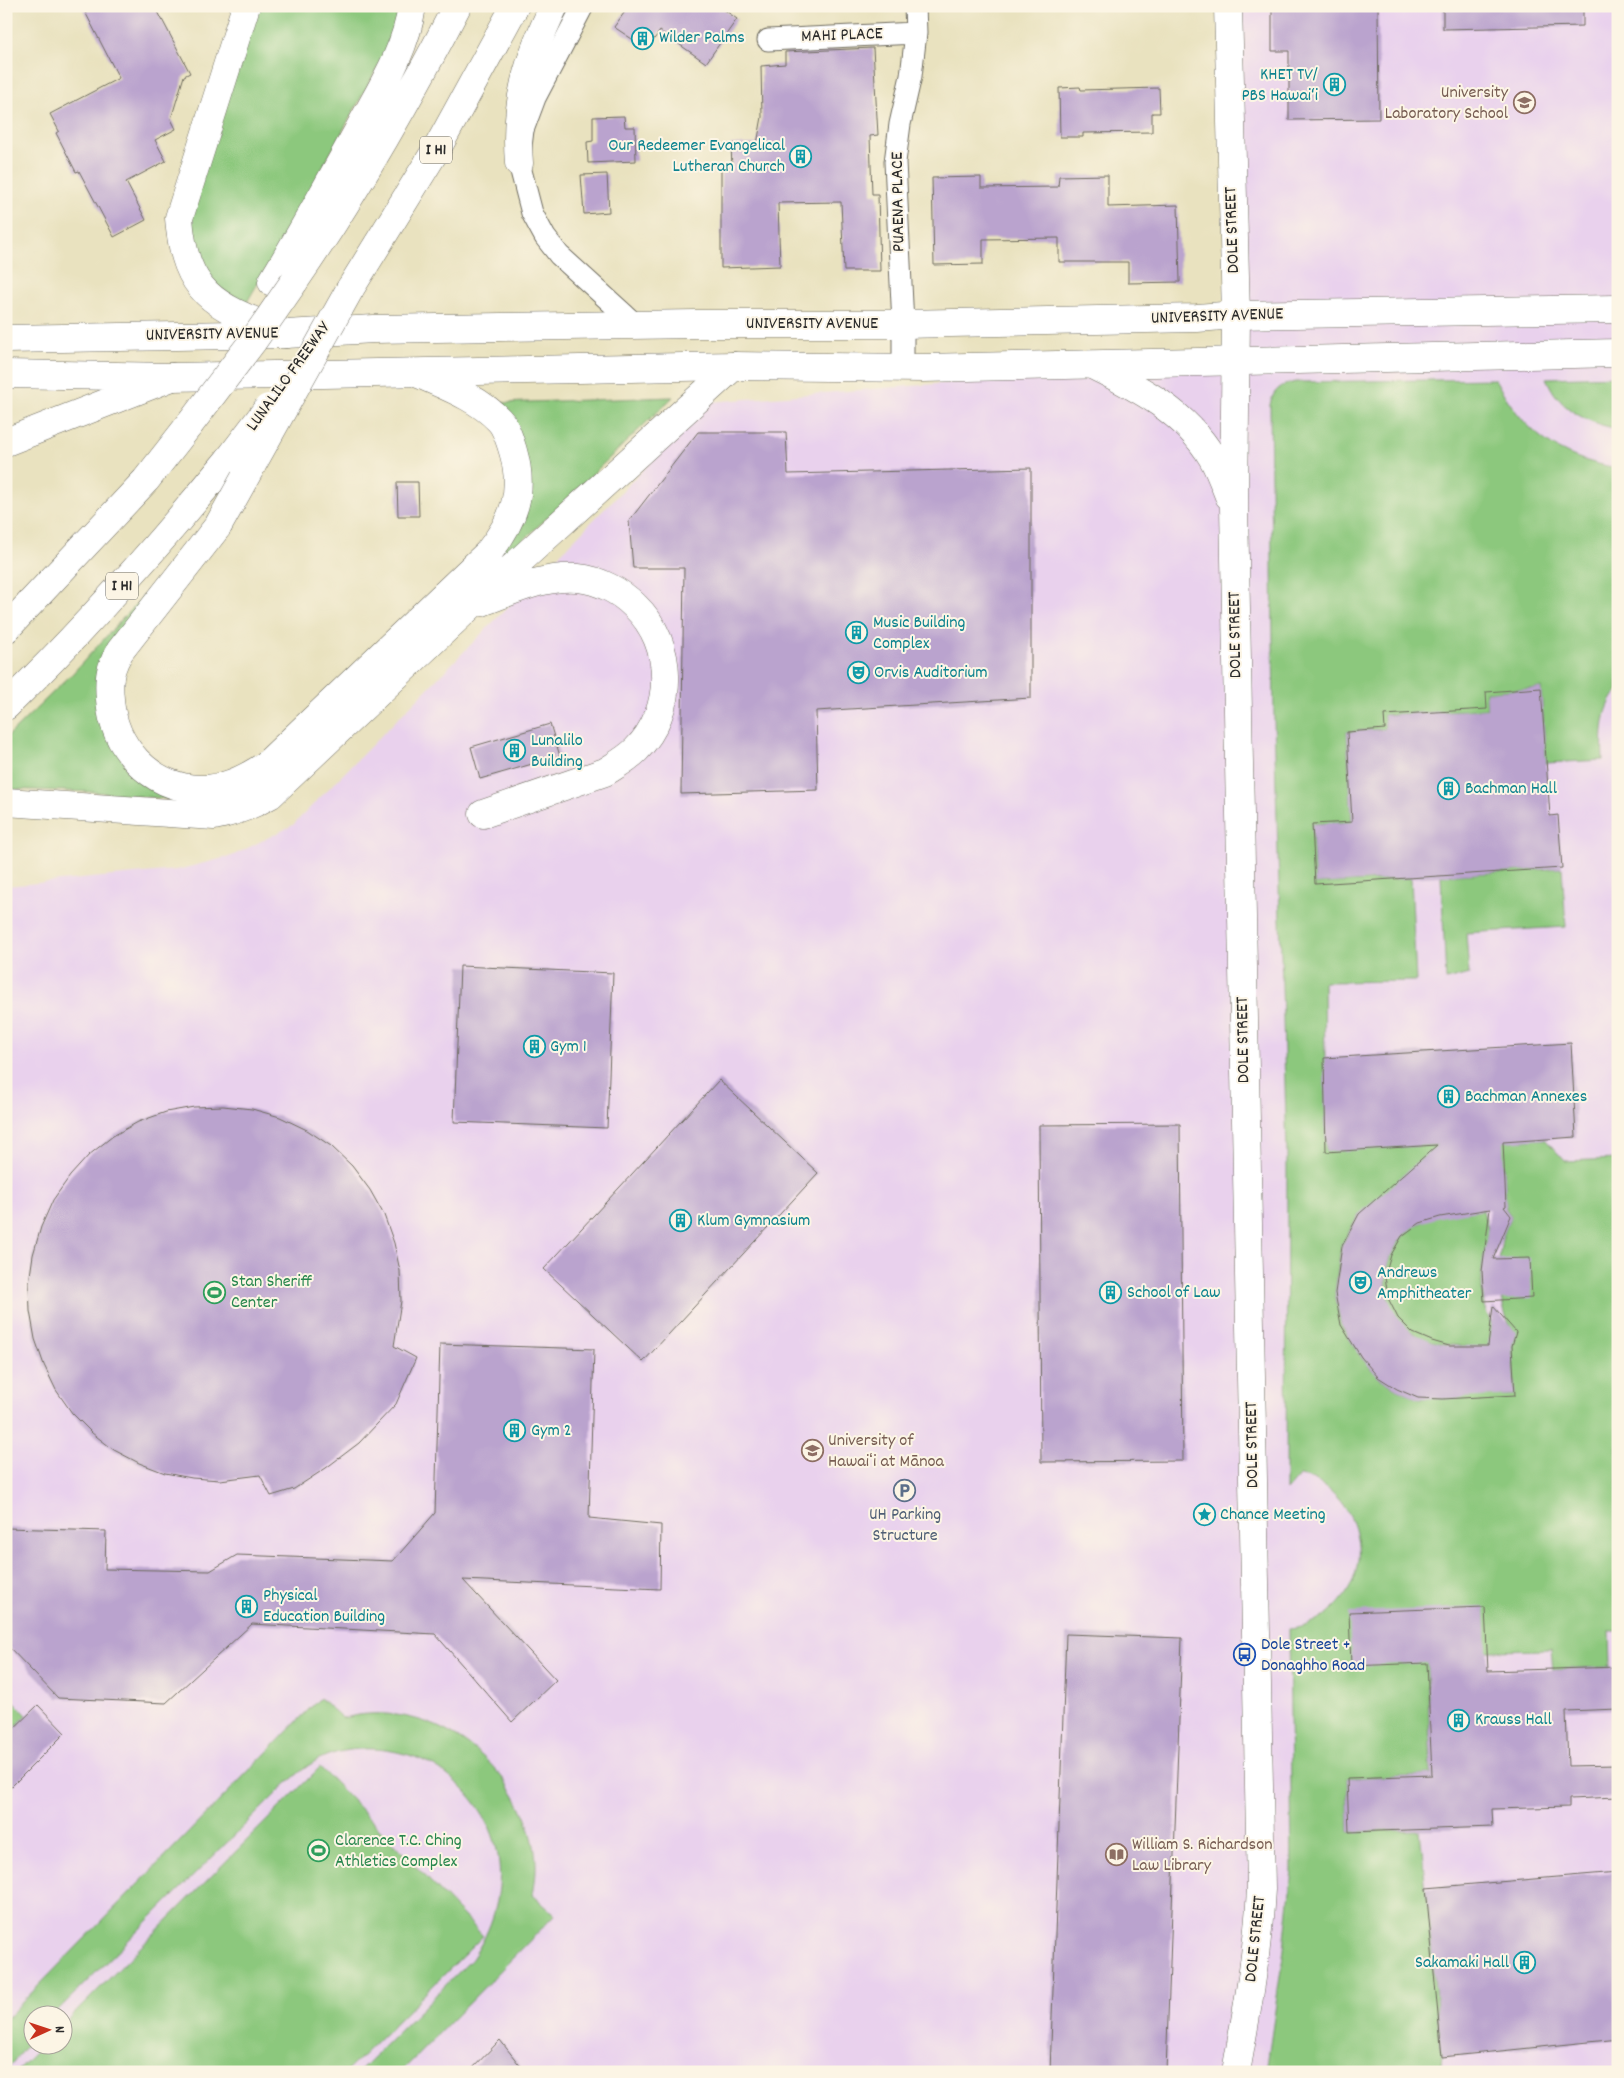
<svg xmlns="http://www.w3.org/2000/svg" width="1624" height="2078" viewBox="0 0 1624 2078" font-family="Dekko,sans-serif">
  <style>
    .built { fill: #e9d1ed; fill-rule: evenodd }
    .green { fill: #8cc87d; stroke: #5c7a54; fill-rule: evenodd }
    .building { fill: #baa3ce }
    .lines { fill: none; stroke-linecap: round; stroke-linejoin: round }
    .minor-casing { stroke: #6e6b5f; stroke-width: 23 }
    .tertiary-casing { stroke: #6e6b5f; stroke-width: 29 }
    .secondary-casing { stroke: #6e6b5f; stroke-width: 29 }
    .motorway-casing { stroke: #6e6b5f; stroke-width: 29 }
    .minor { stroke: #fff; stroke-width: 21 }
    .tertiary { stroke: #fff; stroke-width: 28 }
    .secondary { stroke: #fff; stroke-width: 28 }
    .motorway { stroke: #fff; stroke-width: 28 }
    .motorway-bridge-casing { stroke: #6e6b5f; stroke-width: 29; stroke-linecap: butt }
    .motorway-bridge { stroke: #fff; stroke-width: 28 }
    .labels { text-anchor: middle; dominant-baseline: central; stroke-width: 4; stroke-linejoin: round; paint-order: stroke }
    .shield { fill: #fcf5e5; stroke: #6a6863; stroke-width: 1 }
    .shield-label { font-size: 16px; font-weight: bold; fill: #2b2b2b }
    .street-label { font-size: 18px; fill: #2b2b2b; stroke: #fcf5e5 }
    .culture-label { font-size: 18px; fill: #0d838f; stroke: #fcf5e5; text-anchor: start }
    .education-label { font-size: 18px; fill: #785e54; stroke: #fcf5e5; text-anchor: start }
    .leisure-label { font-size: 18px; fill: #27864d; stroke: #fcf5e5; text-anchor: start }
    .service-label { font-size: 18px; fill: #4e5e75; stroke: #fcf5e5 }
    .transit-label { font-size: 18px; fill: #164399; stroke: #fcf5e5; text-anchor: start }
  </style>
  <rect width="100%" height="100%" fill="#fcf5e5"/>
  <filter id="ink" filterUnits="userSpaceOnUse"><feTurbulence type="fractalNoise" baseFrequency=".02" numOctaves="2"/><feDisplacementMap in="SourceGraphic" scale="10" xChannelSelector="R" yChannelSelector="G"/><feConvolveMatrix kernelMatrix="1 2 1 2 8 2 1 2 1" color-interpolation-filters="sRGB"/></filter>
  <filter id="wash" filterUnits="userSpaceOnUse"><feTurbulence type="fractalNoise" baseFrequency=".0096" numOctaves="4" result="noise"/><feDisplacementMap in="SourceGraphic" scale="20" xChannelSelector="R" yChannelSelector="G"/><feGaussianBlur stdDeviation="1.12" result="paint"/><feColorMatrix in="noise" values="0 0 0 0 0 0 0 0 0 0 0 0 0 0 0 0 0 1.4 0 .05"/><feComposite in="paint" operator="in"/></filter>
  <g filter="url(#wash)">
    <rect width="100%" height="100%" fill="#e9e2bf"/>
    <!-- built -->
    <path class="built" d="M 1228,6 L 1618,6 L 1618,2072 L 6,2072 L 6,886 L 177,870 L 232,856 L 293,825 L 710,402 L 1234,360 ZM 32,2016 L 62,2016 L 62,2046 L 32,2046 Z"/>
    <!-- green -->
    <path class="green" d="M 252,6 L 402,6 L 387,50 L 293,222 L 239,316 L 210,306 L 178,230 Z
      M 1618,376 L 1618,429 C 1597,425 1572,416 1558,398 C 1553,393 1549,384 1546,378 Z
      M 1495,379 C 1525,433 1556,458 1618,468 L 1618,691 C 1601,709 1602,737 1603,760 L 1546,763 L 1541,688 L 1486,692 L 1487,709 L 1384,715 L 1385,729 L 1347,732 L 1352,822 L 1312,824 L 1315,884 L 1411,878 L 1416,981 L 1324,982 L 1326,1151 L 1545,1139 L 1565,1161 L 1618,1159 L 1618,1631 L 1609,1631 L 1610,1667 L 1553,1669 L 1551,1650 L 1487,1651 L 1427,1663 L 1431,1775 L 1347,1778 L 1349,1832 L 1420,1830 L 1442,2057 L 1440,2072 L 1266,2072 L 1284,1949 L 1292,1871 L 1289,1629 C 1306,1628 1321,1620 1333,1609 C 1371,1575 1365,1515 1324,1486 C 1317,1481 1308,1478 1300,1475 L 1286,1491 L 1287,1153 L 1274,720 L 1270,405 C 1273,389 1282,384 1297,382 ZM 1504,1164 L 1506,1209 L 1511,1216 C 1507,1226 1502,1236 1501,1246 C 1496,1272 1499,1312 1515,1333 L 1512,1346 L 1515,1395 L 1419,1398 L 1397,1389 L 1378,1377 L 1361,1357 L 1341,1325 L 1335,1293 L 1341,1246 L 1359,1214 Z
      M 673,397 L 290,764 L 220,802 L 189,801 L 94,792 L 6,789 L 6,738 L 73,673 L 185,550 L 128,623 L 113,746 L 218,797 L 520,523 L 500,403 Z
      M 1562,868 L 1566,927 L 1466,933 L 1469,974 L 1446,980 L 1441,876 Z
      M 1483,1210 L 1488,1230 L 1482,1271 L 1482,1289 L 1484,1306 L 1491,1323 L 1489,1347 C 1463,1346 1439,1347 1415,1334 C 1373,1310 1379,1245 1420,1223 C 1438,1214 1463,1213 1483,1210 Z
      M 6,1694 L 27,1715 L 6,1736 Z
      M 320,1698 L 342,1718 C 351,1717 360,1714 369,1714 C 434,1710 495,1752 522,1810 C 530,1827 537,1849 536,1869 C 536,1878 534,1887 533,1895 L 555,1915 L 401,2072 L 358,2072 L 472,1959 C 513,1898 510,1826 451,1778 C 436,1766 420,1757 401,1753 C 377,1747 350,1747 326,1756 C 308,1763 294,1777 280,1790 L 53,2015 L 32,2016 L 32,2038 L 10,2066 L 9,2072 L 6,2072 L 6,2019 Z
      M 320,1767 L 483,1936 L 346,2072 L 16,2072 L 42,2046 L 62,2046 L 63,2025 Z"/>
    <g id="blocks">
      <!-- building -->
      <path class="building" d="M 82,6 L 155,6 L 190,73 L 184,76 L 171,119 L 176,129 L 155,140 L 166,161 L 126,182 L 146,220 L 114,237 L 79,171 L 76,172 L 56,133 L 59,131 L 50,114 L 119,78 Z
        M 629,6 L 719,6 L 737,19 L 706,63 L 660,31 L 647,49 L 614,27 Z
        M 1272,6 L 1378,6 L 1379,119 L 1289,120 L 1289,51 L 1272,51 Z
        M 1443,6 L 1583,6 L 1583,26 L 1443,29 Z
        M 873,48 L 878,135 L 870,136 L 872,194 L 878,194 L 880,271 L 844,271 L 841,202 L 778,203 L 780,266 L 721,268 L 721,169 L 732,168 L 731,144 L 757,144 L 762,117 L 761,66 L 785,64 L 785,52 Z
        M 1080,87 L 1081,90 L 1159,88 L 1160,113 L 1152,113 L 1152,132 L 1083,133 L 1083,137 L 1060,137 L 1059,88 Z
        M 624,116 L 625,127 L 635,127 L 636,161 L 588,163 L 587,142 L 593,141 L 593,117 Z
        M 607,174 L 609,212 L 584,214 L 581,175 Z
        M 1108,175 L 1108,207 L 1178,205 L 1180,282 L 1128,283 L 1128,262 L 1059,262 L 1059,238 L 983,239 L 983,264 L 934,265 L 932,178 L 981,177 L 981,188 L 1058,187 L 1059,176 Z
        M 698,432 L 786,432 L 788,474 L 1031,468 L 1031,698 L 816,711 L 818,790 L 681,794 L 684,568 L 633,568 L 629,521 Z
        M 397,482 L 418,482 L 419,516 L 398,516 Z
        M 1541,688 L 1550,816 L 1558,815 L 1562,868 L 1315,884 L 1312,824 L 1352,822 L 1347,732 L 1385,729 L 1384,715 L 1487,709 L 1486,692 Z
        M 550,724 L 560,756 L 480,779 L 471,747 Z
        M 460,966 L 613,973 L 607,1128 L 454,1122 Z
        M 1571,1043 L 1576,1137 L 1503,1142 L 1506,1206 L 1504,1207 L 1511,1216 L 1493,1259 L 1530,1258 L 1532,1298 L 1484,1301 L 1482,1271 L 1490,1209 L 1440,1217 L 1420,1223 L 1402,1236 L 1391,1255 L 1385,1276 L 1388,1298 L 1398,1318 L 1413,1333 L 1432,1341 L 1449,1346 L 1488,1346 L 1493,1306 L 1516,1332 L 1512,1346 L 1515,1395 L 1443,1399 L 1418,1398 L 1397,1389 L 1378,1377 L 1361,1357 L 1341,1325 L 1335,1293 L 1342,1246 L 1359,1214 L 1437,1145 L 1326,1152 L 1324,1058 Z
        M 719,1080 L 818,1173 L 643,1362 L 544,1269 Z
        M 223,1106 L 252,1109 L 280,1117 L 307,1130 L 331,1146 L 352,1166 L 370,1190 L 384,1215 L 394,1243 L 400,1271 L 401,1301 L 394,1346 L 416,1358 L 396,1404 L 359,1443 L 326,1468 L 294,1489 L 271,1496 L 260,1475 L 220,1480 L 192,1478 L 165,1473 L 139,1463 L 114,1450 L 92,1433 L 72,1413 L 56,1390 L 44,1365 L 35,1339 L 30,1311 L 29,1283 L 33,1255 L 41,1227 L 53,1200 L 70,1176 L 89,1155 L 113,1136 L 138,1122 L 166,1112 L 194,1107 Z
        M 1180,1124 L 1183,1461 L 1041,1462 L 1039,1125 Z
        M 440,1344 L 594,1349 L 589,1518 L 661,1525 L 660,1589 L 463,1580 L 556,1680 L 512,1722 L 435,1634 L 252,1624 L 166,1703 L 58,1698 L 6,1644 L 6,1528 L 106,1531 L 105,1569 L 210,1571 L 237,1555 L 393,1561 L 435,1513 Z
        M 1485,1607 L 1488,1671 L 1618,1667 L 1618,1709 L 1566,1711 L 1568,1766 L 1618,1765 L 1618,1797 L 1569,1799 L 1569,1807 L 1492,1809 L 1493,1827 L 1349,1832 L 1347,1778 L 1432,1775 L 1427,1663 L 1351,1666 L 1349,1612 Z
        M 1066,1634 L 1182,1638 L 1166,2072 L 1050,2072 Z
        M 38,1705 L 65,1733 L 6,1792 L 6,1736 Z
        M 1618,1872 L 1618,2039 L 1442,2057 L 1426,1888 Z
        M 500,2040 L 525,2072 L 469,2072 Z"/>
    </g>
  </g>
  <g filter="url(#ink)">
    <use href="#blocks" fill-opacity="0" stroke="#6e6b5f" stroke-width="1"/>
    <g class="lines">
      <defs>
        <path id="minor" d="M 583,6 L 535,98 L 523,130 L 519,163 L 532,213 L 545,237 L 559,255 L 637,326
          M 768,40 L 916,33
          M 903,369 L 903,324 L 895,162 L 900,124 L 911,76 L 916,33 L 915,6"/>
        <path id="tertiary" d="M 1228,6 L 1236,315 L 1234,507 L 1261,1889 C 1258,1951 1247,2011 1236,2072
          M 1094,366 C 1139,388 1185,412 1212,457 C 1219,469 1224,483 1229,496"/>
        <path id="secondary" d="M 6,339 L 286,334 L 374,329 L 696,324 L 903,324 L 1197,318 L 1236,315 L 1618,309
          M 6,374 L 172,377 L 734,366 L 923,368 L 1618,353"/>
        <path id="motorway" d="M 246,6 L 179,218 C 185,298 219,307 286,334
          M 519,163 C 514,104 528,59 554,6
          M 272,282 C 302,232 331,180 359,129 C 380,90 406,51 412,6
          M 294,282 C 355,194 408,101 457,6
          M 350,289 L 439,145 L 515,6
          M 6,442 L 172,377
          M 218,526 L 120,651 C 117,656 114,662 112,668 C 109,677 109,689 110,699 C 113,746 149,787 199,789 C 223,790 247,778 266,765 L 488,553 C 514,520 525,492 513,451 C 510,441 506,427 499,420 C 477,397 445,386 417,373
          M 482,602 C 513,591 544,575 578,578 C 599,580 620,591 635,606 C 675,644 675,711 636,750 C 627,759 616,765 605,772 L 483,814
          M 6,629 L 146,480 L 190,424
          M 6,706 C 86,628 159,545 230,458
          M 6,802 L 214,816 C 235,812 251,806 270,795 L 469,607 L 734,366"/>
      </defs>
      <!-- minor casing -->
      <use href="#minor" class="minor-casing"/>
      <!-- tertiary casing -->
      <use href="#tertiary" class="tertiary-casing"/>
      <!-- secondary casing -->
      <use href="#secondary" class="secondary-casing"/>
      <!-- motorway casing -->
      <use href="#motorway" class="motorway-casing"/>
      <!-- minor -->
      <use href="#minor" class="minor"/>
      <!-- tertiary -->
      <use href="#tertiary" class="tertiary"/>
      <!-- secondary -->
      <use href="#secondary" class="secondary"/>
      <!-- motorway -->
      <use href="#motorway" class="motorway"/>
      <defs>
        <path id="motorway-bridge" d="M 190,424 L 253,341 L 294,282
          M 230,458 L 268,408
          M 218,526 L 350,289"/>
      </defs>
      <!-- motorway-bridge casing -->
      <use href="#motorway-bridge" class="motorway-bridge-casing"/>
      <!-- motorway-bridge -->
      <use href="#motorway-bridge" class="motorway-bridge"/>
    </g>
  </g>
  <!-- icons -->
  <defs>
    <symbol id="building-ring" viewBox="-11 -11 22 22"><circle r="9.5" fill="#fcf5e5" stroke="#0f9aa8" stroke-width="1.5"/><path d="M-4-6H4V6H1V3H-1V6H-4ZM-2.5-4.3h1.7v1.8h-1.7ZM.8-4.3h1.7v1.8H.8ZM-2.5-1h1.7V.8h-1.7ZM.8-1h1.7V.8H.8Z" fill="#0f9aa8"/></symbol>
    <symbol id="school-ring" viewBox="-11 -11 22 22"><circle r="9.5" fill="#fcf5e5" stroke="#8d6e63" stroke-width="1.5"/><path d="M0-5L7-2L0 1L-7-2ZM-4 1L0 2.5L4 1V4Q0 6-4 4Z" fill="#8d6e63"/></symbol>
    <symbol id="theatre-ring" viewBox="-11 -11 22 22"><circle r="9.5" fill="#fcf5e5" stroke="#0f9aa8" stroke-width="1.5"/><path d="M-5-5.5Q0-4 5-5.5V0Q5 5 0 6Q-5 5-5 0ZM-3.3-2.5H-1v1.5H-3.3ZM1-2.5H3.3v1.5H1ZM-2.8 1Q0 5.5 2.8 1Z" fill="#0f9aa8"/></symbol>
    <symbol id="stadium-ring" viewBox="-11 -11 22 22"><circle r="9.5" fill="#fcf5e5" stroke="#2e9e5b" stroke-width="1.5"/><path d="M0-5a6.5 5 0 1 0 0 10a6.5 5 0 1 0 0-10ZM-3.5-1.8h7v3.6h-7Z" fill="#2e9e5b"/></symbol>
    <symbol id="university-ring" viewBox="-11 -11 22 22"><circle r="9.5" fill="#fcf5e5" stroke="#8d6e63" stroke-width="1.5"/><path d="M0-5L7-2L0 1L-7-2ZM-4 1L0 2.5L4 1V4Q0 6-4 4Z" fill="#8d6e63"/></symbol>
    <symbol id="parking-ring" viewBox="-11 -11 22 22"><circle r="9.5" fill="#fcf5e5" stroke="#5c6f8a" stroke-width="1.5"/><path d="M-3.5-5.5H1a3.5 3.5 0 0 1 0 7H-1V5.5H-3.5ZM-1-3.4V-.6H.8a1.4 1.4 0 0 0 0-2.8Z" fill="#5c6f8a"/></symbol>
    <symbol id="sight-ring" viewBox="-11 -11 22 22"><circle r="9.5" fill="#fcf5e5" stroke="#0f9aa8" stroke-width="1.5"/><path d="M0-6L1.8-2.2L6-1.7L2.9 1.2L3.7 5.4L0 3.3L-3.7 5.4L-2.9 1.2L-6-1.7L-1.8-2.2Z" fill="#0f9aa8"/></symbol>
    <symbol id="bus-ring" viewBox="-11 -11 22 22"><circle r="9.5" fill="#fcf5e5" stroke="#1a4fb4" stroke-width="1.5"/><path d="M-5-6H5V4H4V6H2V4H-2V6H-4V4H-5ZM-3.5-4V0h7V-4ZM-3.5 1.2v1.5H-2V1.2ZM2 1.2v1.5H3.5V1.2Z" fill="#1a4fb4"/></symbol>
    <symbol id="library-ring" viewBox="-11 -11 22 22"><circle r="9.5" fill="#fcf5e5" stroke="#8d6e63" stroke-width="1.5"/><path d="M-6-4Q-3-5.5-.7-3.5V5Q-3 3-6 4ZM6-4Q3-5.5 .7-3.5V5Q3 3 6 4Z" fill="#8d6e63"/></symbol>
  </defs>
  <g fill-rule="evenodd">
    <use href="#building-ring" x="630" y="26" width="25" height="25"/>
    <use href="#building-ring" x="1322" y="72" width="25" height="25"/>
    <use href="#school-ring" x="1512" y="90" width="25" height="25"/>
    <use href="#building-ring" x="788" y="144" width="25" height="25"/>
    <use href="#building-ring" x="844" y="620" width="25" height="25"/>
    <use href="#theatre-ring" x="846" y="660" width="25" height="25"/>
    <use href="#building-ring" x="502" y="738" width="25" height="25"/>
    <use href="#building-ring" x="1436" y="776" width="25" height="25"/>
    <use href="#building-ring" x="522" y="1034" width="25" height="25"/>
    <use href="#building-ring" x="1436" y="1084" width="25" height="25"/>
    <use href="#building-ring" x="668" y="1208" width="25" height="25"/>
    <use href="#theatre-ring" x="1348" y="1270" width="25" height="25"/>
    <use href="#stadium-ring" x="202" y="1280" width="25" height="25"/>
    <use href="#building-ring" x="1098" y="1280" width="25" height="25"/>
    <use href="#building-ring" x="502" y="1418" width="25" height="25"/>
    <use href="#university-ring" x="800" y="1438" width="25" height="25"/>
    <use href="#parking-ring" x="892" y="1478" width="25" height="25"/>
    <use href="#sight-ring" x="1192" y="1502" width="25" height="25"/>
    <use href="#building-ring" x="234" y="1594" width="25" height="25"/>
    <use href="#bus-ring" x="1232" y="1642" width="25" height="25"/>
    <use href="#building-ring" x="1446" y="1708" width="25" height="25"/>
    <use href="#stadium-ring" x="306" y="1838" width="25" height="25"/>
    <use href="#library-ring" x="1104" y="1842" width="25" height="25"/>
    <use href="#building-ring" x="1512" y="1950" width="25" height="25"/>
  </g>
  <g class="labels">
    <!-- shield labels -->
    <g class="shield">
      <rect x="420" y="136.5" width="32" height="27" rx="4"/>
      <rect x="106" y="572.5" width="32" height="27" rx="4"/>
    </g>
    <g class="shield-label">
      <text x="436" y="150">I H1</text>
      <text x="122" y="586">I H1</text>
    </g>
    <!-- street labels -->
    <g class="street-label">
      <text transform="translate(842 36) rotate(-2)">MAHI PLACE</text>
      <text transform="translate(899 202) rotate(-91)">PUAENA PLACE</text>
      <text transform="translate(1233 230) rotate(-92)">DOLE STREET</text>
      <text transform="translate(1217 317) rotate(-2)">UNIVERSITY AVENUE</text>
      <text x="812" y="324">UNIVERSITY AVENUE</text>
      <text transform="translate(212 335) rotate(-1)">UNIVERSITY AVENUE</text>
      <text transform="translate(289 377) rotate(-54)">LUNALILO FREEWAY</text>
      <text transform="translate(1236 635) rotate(-91)">DOLE STREET</text>
      <text transform="translate(1244 1040) rotate(-91)">DOLE STREET</text>
      <text transform="translate(1253 1445) rotate(-91)">DOLE STREET</text>
      <text transform="translate(1256 1939) rotate(-84)">DOLE STREET</text>
    </g>
    <!-- culture labels -->
    <g class="culture-label">
      <text x="659" y="38">Wilder Palms</text>
      <text x="1318" y="75" text-anchor="end">KHET TV/<tspan x="1318" dy="21">PBS Hawai‘i</tspan></text>
      <text x="785" y="146" text-anchor="end">Our Redeemer Evangelical<tspan x="785" dy="21">Lutheran Church</tspan></text>
      <text x="873" y="623">Music Building<tspan x="873" dy="21">Complex</tspan></text>
      <text x="874" y="673">Orvis Auditorium</text>
      <text x="531" y="741">Lunalilo<tspan x="531" dy="21">Building</tspan></text>
      <text x="1465" y="789">Bachman Hall</text>
      <text x="550" y="1047">Gym 1</text>
      <text x="1465" y="1097">Bachman Annexes</text>
      <text x="697" y="1221">Klum Gymnasium</text>
      <text x="1377" y="1273">Andrews<tspan x="1377" dy="21">Amphitheater</tspan></text>
      <text x="1127" y="1293">School of Law</text>
      <text x="531" y="1431">Gym 2</text>
      <text x="1220" y="1515">Chance Meeting</text>
      <text x="263" y="1596">Physical<tspan x="263" dy="21">Education Building</tspan></text>
      <text x="1475" y="1720">Krauss Hall</text>
      <text x="1509" y="1963" text-anchor="end">Sakamaki Hall</text>
    </g>
    <!-- education labels -->
    <g class="education-label">
      <text x="1508" y="93" text-anchor="end">University<tspan x="1508" dy="21">Laboratory School</tspan></text>
      <text x="828" y="1441">University of<tspan x="828" dy="21">Hawaiʻi at Mānoa</tspan></text>
      <text x="1132" y="1845">William S. Richardson<tspan x="1132" dy="21">Law Library</tspan></text>
    </g>
    <!-- leisure labels -->
    <g class="leisure-label">
      <text x="231" y="1282">Stan Sheriff<tspan x="231" dy="21">Center</tspan></text>
      <text x="335" y="1841">Clarence T.C. Ching<tspan x="335" dy="21">Athletics Complex</tspan></text>
    </g>
    <!-- service labels -->
    <g class="service-label">
      <text x="905" y="1515">UH Parking<tspan x="905" dy="21">Structure</tspan></text>
    </g>
    <!-- transit labels -->
    <g class="transit-label">
      <text x="1261" y="1645">Dole Street +<tspan x="1261" dy="21">Donaghho Road</tspan></text>
    </g>
  </g>
  <!-- margin -->
  <rect width="1624" height="2078" fill="none" stroke="#fcf5e5" stroke-width="25"/>
  <!-- north arrow -->
  <g transform="translate(48 2030) rotate(87)"><circle r="24" fill="#fcf5e5" stroke="#a8a49b"/>
  <path d="M0-4L9 19L0 12L-9 19Z" fill="#c8321e"/>
  <text y="-8" font-size="14" font-weight="bold" text-anchor="middle" fill="#2b2b2b">N</text>
  </g>
</svg>
